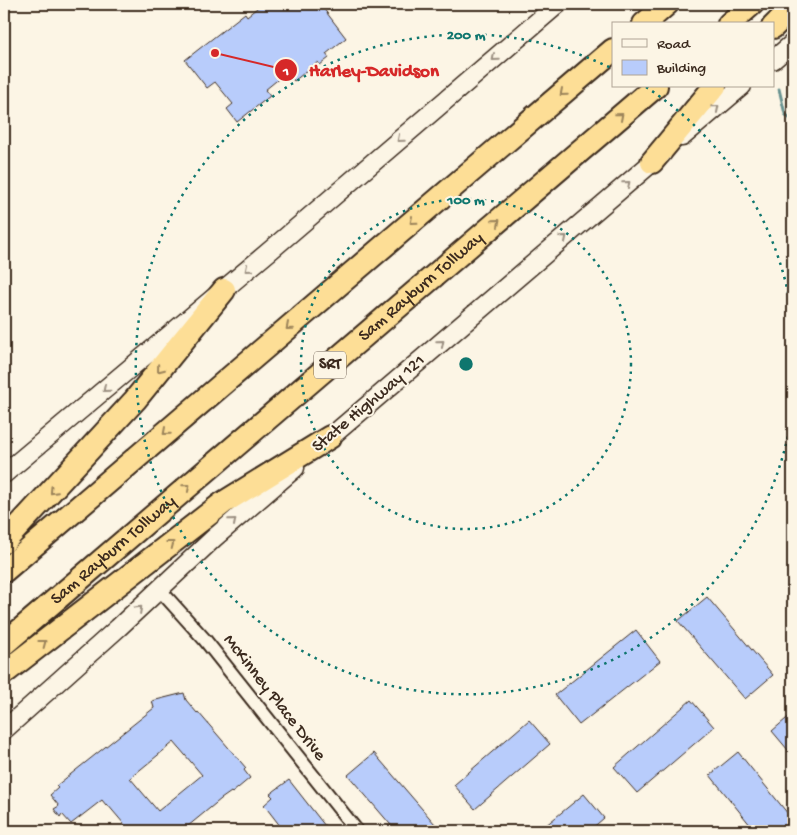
<svg xmlns="http://www.w3.org/2000/svg" width="797" height="835" viewBox="0 0 797 835" font-family="'Gochi Hand',sans-serif">
  <style>
    .lines { fill: none; stroke-linecap: round; stroke-linejoin: round }
    .stream { stroke: #689290; stroke-width: 3 }
    .building { fill: #b8ccfb; stroke: #3b2a1e; fill-rule: evenodd }
    .minor-casing { stroke: #3b2a1e; stroke-width: 16 }
    .secondary-casing { stroke: #3b2a1e; stroke-width: 21 }
    .motorway-casing { stroke: #3b2a1e; stroke-width: 26 }
    .minor { stroke: #fcf5e5; stroke-width: 12 }
    .secondary { stroke: #fcf5e5; stroke-width: 18 }
    .motorway { stroke: #fdde96; stroke-width: 22 }
    .oneway { stroke: #9c9082 }
    .oneway2 { stroke: #9c845a }
    .ring { fill: none; stroke: #0f766e; stroke-width: 2.5; stroke-dasharray: 2.5 5 }
    .labels { text-anchor: middle; dominant-baseline: central; stroke-width: 4; stroke-linejoin: round; paint-order: stroke }
    .shield { fill: #fcf5e5; stroke: #75675a; stroke-width: 1 }
    .shield-label { font-size: 16px; font-weight: bold; fill: #3b2a1e }
    .street-label { font-size: 18px; fill: #3b2a1e; stroke: #fcf5e5 }
    .centre { fill: #0f766e; stroke: #fcf5e5; stroke-width: 2.5 }
    .ring-label { font-size: 15px; text-anchor: middle; font-weight: bold; fill: #0f766e; stroke: #fcf5e5; stroke-width: 4; stroke-linejoin: round; paint-order: stroke }
    .leader { fill: none; stroke: #d62828; stroke-width: 2 }
    .callout-dot { fill: #d62828; stroke: #fcf5e5; stroke-width: 2 }
    .mark-label { font-size: 15px; text-anchor: middle; font-weight: bold; fill: #fff }
    .callout-label { font-size: 19px; text-anchor: middle; font-weight: bold; fill: #d62828; stroke: #fcf5e5; stroke-width: 4; stroke-linejoin: round; paint-order: stroke }
  </style>
  <rect width="100%" height="100%" fill="#fcf5e5"/>
  <filter id="ink" filterUnits="userSpaceOnUse"><feTurbulence type="fractalNoise" baseFrequency=".02" numOctaves="2"/><feDisplacementMap in="SourceGraphic" scale="10" xChannelSelector="R" yChannelSelector="G"/><feConvolveMatrix kernelMatrix="1 2 1 2 8 2 1 2 1" color-interpolation-filters="sRGB"/></filter>
  <g filter="url(#ink)">
    <g class="lines">
      <!-- stream -->
      <path class="stream" d="M 779,89 L 785,114 L 793,121"/>
    </g>
    <!-- building -->
    <path class="building" d="M 262,4 L 320,4 L 346,38 L 326,54 L 329,58 L 320,65 L 318,62 L 294,81 L 287,72 L 265,90 L 270,96 L 237,122 L 227,109 L 233,104 L 215,82 L 207,88 L 185,60 L 245,13 L 247,16 Z
      M 707,597 L 773,675 L 745,699 L 678,621 Z
      M 636,630 L 660,661 L 579,725 L 555,695 Z
      M 184,693 L 186,700 L 197,713 L 198,712 L 246,768 L 244,770 L 250,778 L 232,793 L 231,792 L 221,799 L 182,831 L 130,831 L 107,804 L 106,805 L 102,800 L 71,824 L 62,814 L 60,817 L 54,809 L 59,806 L 50,795 L 58,788 L 56,786 L 154,708 L 152,701 ZM 174,742 L 202,775 L 158,811 L 130,778 Z
      M 691,700 L 714,727 L 637,793 L 614,767 Z
      M 793,713 L 793,756 L 772,731 Z
      M 529,720 L 550,744 L 475,809 L 454,785 Z
      M 738,752 L 793,820 L 793,831 L 755,831 L 710,775 Z
      M 374,753 L 441,831 L 396,831 L 348,775 Z
      M 289,780 L 329,831 L 284,831 L 264,805 L 273,797 L 270,794 Z
      M 584,794 L 604,818 L 589,831 L 539,831 Z"/>
    <g class="lines">
      <defs>
        <path id="minor" d="M 160,590 L 205,640 L 357,831"/>
        <path id="secondary" d="M 773,60 L 793,43
          M 682,137 L 742,86
          M 320,446 L 662,154
          M 4,474 L 272,249 L 558,4
          M 4,730 L 118,628 L 214,538 L 295,468"/>
        <g id="motorway">
          <path d="M 644,24 L 667,4"/>
          <path d="M 729,24 L 752,4"/>
          <path d="M 773,27 L 793,7"/>
          <path d="M 652,162 L 715,86"/>
          <path d="M 4,542 L 135,400 L 224,290"/>
          <path d="M 4,571 L 613,50"/>
          <path id="s1" d="M 4,644 L 656,86"/>
          <path d="M 4,673 L 223,503 L 330,437"/>
        </g>
      </defs>
      <!-- minor casing -->
      <use href="#minor" class="minor-casing"/>
      <!-- secondary casing -->
      <use href="#secondary" class="secondary-casing"/>
      <!-- motorway casing -->
      <use href="#motorway" class="motorway-casing"/>
      <!-- minor -->
      <use href="#minor" class="minor"/>
      <!-- secondary -->
      <use href="#secondary" class="secondary"/>
      <!-- motorway -->
      <use href="#motorway" class="motorway"/>
    </g>
    <!-- one-way arrows -->
    <defs><path id="oneway-chevron" d="M-2-3.5L2.5 0L-2 3.5" fill="none" stroke-width="1.6" stroke-linecap="round" stroke-linejoin="round" transform="scale(1.25)"/></defs>
    <g class="oneway">
      <use href="#oneway-chevron" transform="translate(495 58) rotate(139)"/>
      <use href="#oneway-chevron" transform="translate(716 108) rotate(-40)"/>
      <use href="#oneway-chevron" transform="translate(400 139) rotate(140)"/>
      <use href="#oneway-chevron" transform="translate(627 184) rotate(-41)"/>
      <use href="#oneway-chevron" transform="translate(564 238) rotate(-40)"/>
      <use href="#oneway-chevron" transform="translate(248 269) rotate(140)"/>
      <use href="#oneway-chevron" transform="translate(441 343) rotate(-40)"/>
      <use href="#oneway-chevron" transform="translate(106 389) rotate(140)"/>
      <use href="#oneway-chevron" transform="translate(233 521) rotate(-41)"/>
      <use href="#oneway-chevron" transform="translate(139 609) rotate(-43)"/>
    </g>
    <g class="oneway2">
      <use href="#oneway-chevron" transform="translate(563 93) rotate(139)"/>
      <use href="#oneway-chevron" transform="translate(620 116) rotate(-41)"/>
      <use href="#oneway-chevron" transform="translate(413 221) rotate(139)"/>
      <use href="#oneway-chevron" transform="translate(497 222) rotate(-41)"/>
      <use href="#oneway-chevron" transform="translate(289 327) rotate(139)"/>
      <use href="#oneway-chevron" transform="translate(160 369) rotate(129)"/>
      <use href="#oneway-chevron" transform="translate(166 432) rotate(139)"/>
      <use href="#oneway-chevron" transform="translate(187 487) rotate(-40)"/>
      <use href="#oneway-chevron" transform="translate(53 491) rotate(133)"/>
      <use href="#oneway-chevron" transform="translate(171 544) rotate(-38)"/>
      <use href="#oneway-chevron" transform="translate(43 643) rotate(-37)"/>
    </g>
  </g>
  <!-- distance rings -->
  <g class="ring">
    <circle cx="466" cy="364" r="165"/>
    <path d="M793 407A330 330 0 1 1 613 69M646 87A330 330 0 0 1 793 321"/>
  </g>
  <g class="labels">
    <!-- shield labels -->
    <rect class="shield" x="314" y="351.5" width="32" height="27" rx="4"/>
    <g class="shield-label">
      <text x="330" y="365">SRT</text>
    </g>
    <!-- street labels -->
    <g class="street-label">
      <text stroke="none"><textPath href="#s1" startOffset="549">Sam Rayburn Tollway</textPath></text>
      <text transform="translate(369 404) rotate(-40)">State Highway 121</text>
      <text stroke="none"><textPath href="#s1" startOffset="144">Sam Rayburn Tollway</textPath></text>
      <text transform="translate(274 698) rotate(52)">McKinney Place Drive</text>
    </g>
  </g>
  <circle cx="466" cy="364" r="8" class="centre"/>
  <g class="ring-label">
    <text x="466" y="39">200 m</text>
    <text x="466" y="204">100 m</text>
  </g>
  <!-- callouts -->
  <path class="leader" d="M215 53L286 70"/>
  <g class="callout-dot">
    <circle cx="215" cy="53" r="5"/>
    <circle cx="286" cy="70" r="12"/>
  </g>
  <g class="mark-label">
    <text x="286" y="75">1</text>
  </g>
  <g class="callout-label">
    <text x="374" y="76">Harley-Davidson</text>
  </g>
  <!-- margin -->
  <rect width="797" height="835" fill="none" stroke="#fcf5e5" stroke-width="20"/>
  <rect x="10" y="10" width="777" height="815" fill="none" stroke="#3b2a1e" stroke-width="2" filter="url(#ink)"/>
  <!-- legend -->
  <rect x="612" y="22" width="162" height="65" fill="#fcf5e5" stroke="#afa495"/>
  <rect x="622" y="39" width="25" height="8" fill="#fcf5e5" stroke="#afa495"/>
  <text x="657" y="48" font-size="15" fill="#3b2a1e">Road</text>
  <rect x="622" y="60" width="25" height="15" fill="#b8ccfb" stroke="#afa495"/>
  <text x="657" y="72" font-size="15" fill="#3b2a1e">Building</text>
</svg>
